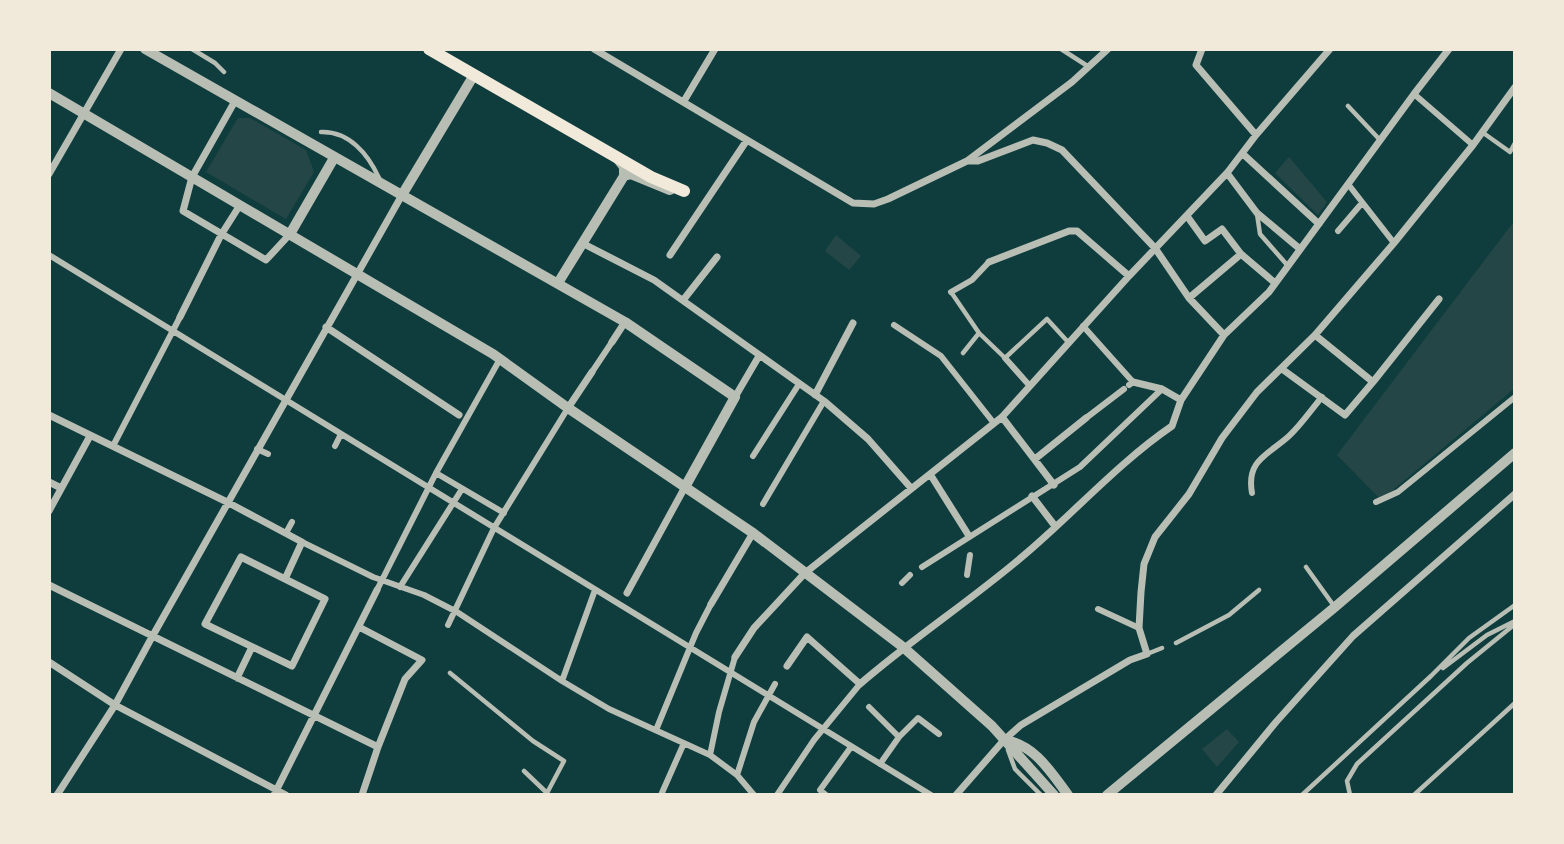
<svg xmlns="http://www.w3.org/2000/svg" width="1564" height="844" viewBox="0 0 1564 844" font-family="Spectral,serif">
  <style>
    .green { fill: #244646 }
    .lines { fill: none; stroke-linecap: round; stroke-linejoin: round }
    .service { stroke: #b8beb3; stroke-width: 4.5 }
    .pedestrian { stroke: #b8beb3; stroke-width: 6 }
    .minor { stroke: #b8beb3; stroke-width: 7 }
    .tertiary { stroke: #b8beb3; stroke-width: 10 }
    .secondary { stroke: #f1e9da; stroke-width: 12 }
  </style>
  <rect width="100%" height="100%" fill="#0f3d3e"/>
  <!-- green -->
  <path class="green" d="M 238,118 L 250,118 L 306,150 L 314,172 L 286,219 L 206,172 Z
    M 1289,157 L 1327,202 L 1318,215 L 1275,173 Z
    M 1515,220 L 1515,388 L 1381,500 L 1337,455 Z
    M 836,235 L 861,256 L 849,270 L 825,251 Z
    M 1227,729 L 1239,742 L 1217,767 L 1202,749 Z"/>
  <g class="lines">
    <!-- service -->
    <path class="service" d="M 192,49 L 215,63 L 224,72
      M 1061,49 L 1089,67
      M 1348,106 L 1380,140
      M 321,132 C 349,131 368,154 379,178
      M 1482,132 L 1510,152 L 1515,143
      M 1257,214 L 1260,234 L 1288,266
      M 951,292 L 979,333 L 1005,358 L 1047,319 L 1068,342
      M 963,353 L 979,333
      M 1306,567 L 1334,606
      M 1176,643 L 1229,615 L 1259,590
      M 1147,654 L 1162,648
      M 1443,668 L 1487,635 L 1515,621
      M 450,673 L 533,741 L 564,761 L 547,793 L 524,771
      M 1008,750 L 1015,769 L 1041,795
      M 1302,795 L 1431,676 L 1469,638 L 1515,605
      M 1350,795 L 1347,781 L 1357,764 L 1467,663 L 1515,624
      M 1414,795 L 1515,703"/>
    <!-- pedestrian -->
    <path class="pedestrian" d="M 1414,94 L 1473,145
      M 1348,184 L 1394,243
      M 1338,231 L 1362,203
      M 49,255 L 931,795
      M 951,292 L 972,280 L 989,262
      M 894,325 L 941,356 L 993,422
      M 1083,326 L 1133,382 L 1129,385
      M 1005,358 L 1029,385
      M 592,372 L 612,342
      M 1086,418 L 1124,389
      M 113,446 L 180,317
      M 335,446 L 341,434
      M 257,449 L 268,454
      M 753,456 L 799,384
      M 436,473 L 504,513
      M 1252,493 C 1246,460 1268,455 1289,436 C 1301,425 1311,410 1322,397
      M 1376,502 L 1398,492 L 1515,397
      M 763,504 L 824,401
      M 286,533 L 292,522
      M 302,542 L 373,577 L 424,595 L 457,612 L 562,681 L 609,709 L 710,755 L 737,775 L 754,795
      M 922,567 L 1080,467 L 1162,389
      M 967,575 L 970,555
      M 902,583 L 910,575
      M 400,587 L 462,489
      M 377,590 L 436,473 L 500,359
      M 1098,609 L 1139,628
      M 448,625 L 494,528 L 568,408
      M 562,681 L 595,590
      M 869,707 L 899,737 L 880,764
      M 656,730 L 696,633 L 711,604
      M 899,737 L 918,718 L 939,734
      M 710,755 L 719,712 L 735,657
      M 737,775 L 754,722 L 775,684
      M 661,795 L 684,743
      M 777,795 L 814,740 L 860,684
      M 826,795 L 820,790 L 851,747"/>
    <!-- minor -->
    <path class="minor" d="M 594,49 L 853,203 L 874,204 L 888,199 L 967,161 L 1072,82 L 1108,49
      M 1202,49 L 1196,65 L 1256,135
      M 235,101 L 192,177 L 183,211 L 266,260 L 290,234
      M 684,101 L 715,49
      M 1243,154 L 1319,224
      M 968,161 L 978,161 L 1033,140 L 1047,143 L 1062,150 L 1155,248 L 1189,298 L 1224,335
      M 1227,173 L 1257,213 L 1300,249
      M 49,174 L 121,49
      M 1187,216 L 1205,241 L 1222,229 L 1241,254 L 1275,283
      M 582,243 L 654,280 L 824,401 L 868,439 L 911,488
      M 670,255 L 747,140
      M 989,262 L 1069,231 L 1077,231 L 1129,276
      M 1189,298 L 1241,254
      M 684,299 L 717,257
      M 180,317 L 221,235 L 240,205
      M 326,327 L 459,415
      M 612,342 L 625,322
      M 1282,369 L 1345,415 L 1373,382 L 1315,335
      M 1133,382 L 1162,389 L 1181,400
      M 1373,382 L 1439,299
      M 815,395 L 853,323
      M 735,397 L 759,356
      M 568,408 L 592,372
      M 49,415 L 227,502 L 302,542 L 285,579
      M 1002,417 L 1054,485
      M 1035,459 L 1086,418
      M 930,474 L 969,536
      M 49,482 L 61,488
      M 1032,496 L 1055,526
      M 49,511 L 90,436
      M 241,557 L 325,599 L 292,666 L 205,624 Z
      M 49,585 L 378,747
      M 627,593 L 685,487
      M 711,604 L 753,533
      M 359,627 L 422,660 L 405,679 L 378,747 L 362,795
      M 735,657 L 754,628 L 805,573 L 1002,417 L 1129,276 L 1227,173 L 1256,135 L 1330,49
      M 49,662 L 115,705 L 286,795
      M 787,666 L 807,637 L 860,684 C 912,639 970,601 1023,556 C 1073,514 1118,463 1172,426 L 1181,400 L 1224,335 L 1269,292 L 1414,94 L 1449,49
      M 237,678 L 252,647
      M 57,795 L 115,705 L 152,637 L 402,195
      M 274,795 L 377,590
      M 956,795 L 1004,740 L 1021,725 L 1130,660 L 1147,654 L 1139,628 L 1141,592 L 1144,564 L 1155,537 L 1189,494 L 1222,438 L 1257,392 L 1315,335 L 1394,243 L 1473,145 L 1515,87
      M 1216,795 L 1276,722 L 1353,636 L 1515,494"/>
    <!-- tertiary -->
    <path class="tertiary" d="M 145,49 L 625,322 L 735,397 L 685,487
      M 49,93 L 493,354 L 568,408 L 753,533 L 903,647 L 992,726 L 1054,795
      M 624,176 L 631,174 L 670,190
      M 402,195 L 474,75
      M 290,234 L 334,158
      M 558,283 L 624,176 L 624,167 L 616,157
      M 1004,740 C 1034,744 1051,772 1068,795
      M 1107,795 L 1335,607 L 1515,453"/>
    <!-- secondary -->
    <path class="secondary" d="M 429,49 L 651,177 L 684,191"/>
  </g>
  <!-- border -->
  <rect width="1564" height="844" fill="none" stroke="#f1e9da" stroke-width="102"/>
</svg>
